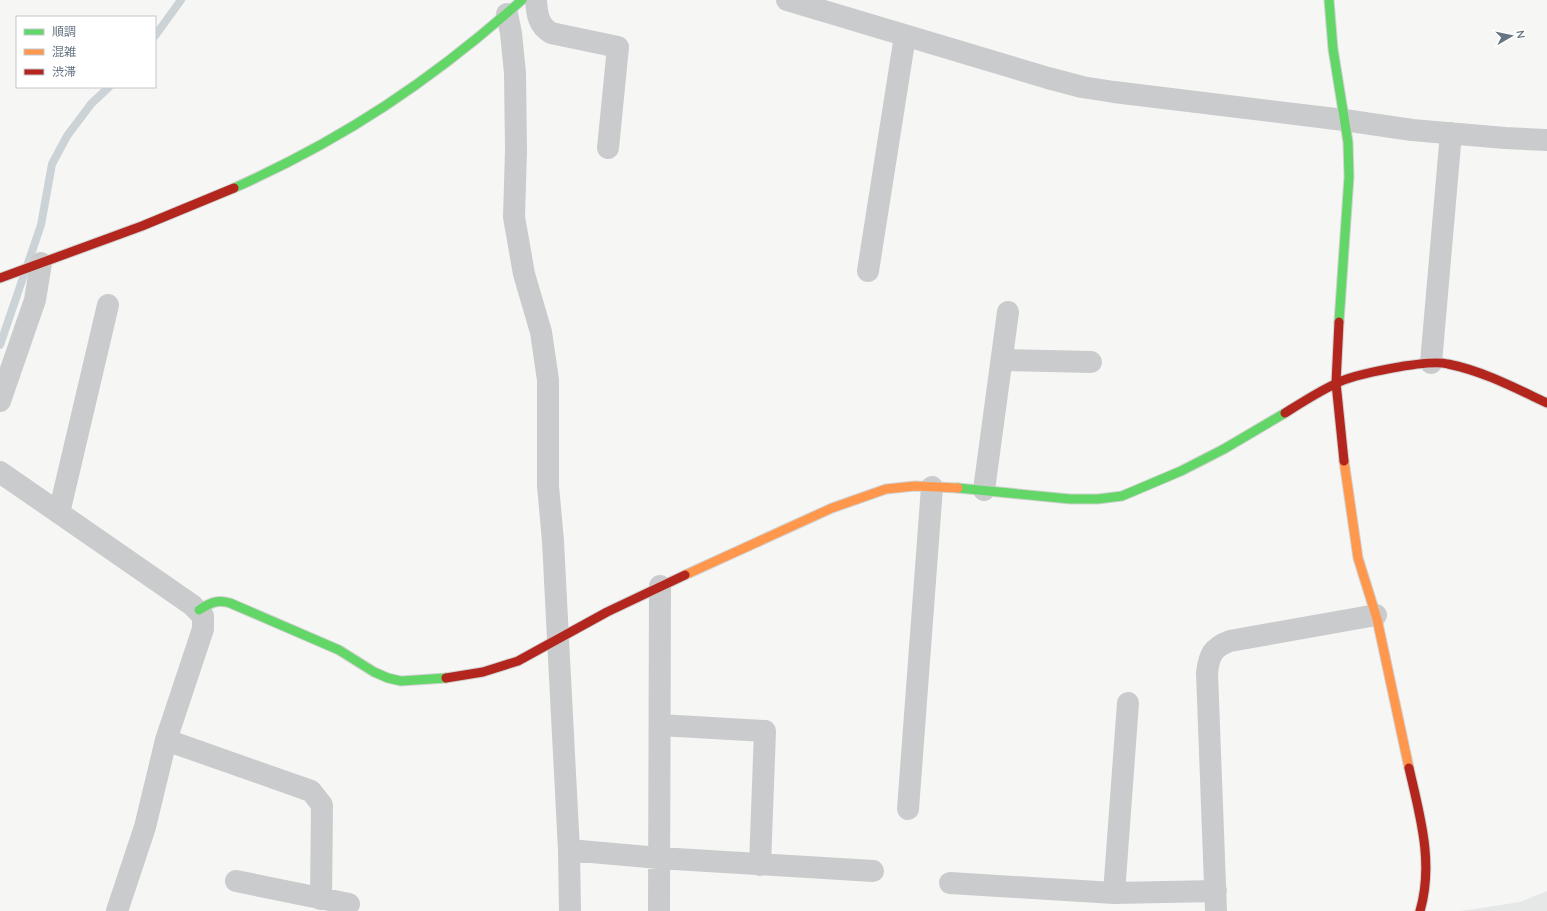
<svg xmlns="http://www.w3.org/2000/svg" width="1547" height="911" viewBox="0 0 1547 911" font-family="Quicksand,'Noto Sans JP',sans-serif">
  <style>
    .built { fill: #e6e7e7 }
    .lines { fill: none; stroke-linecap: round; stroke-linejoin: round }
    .stream { stroke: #ccd3d6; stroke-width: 8 }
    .fast-casing { stroke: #d2d2d3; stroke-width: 11 }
    .slow-casing { stroke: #d2d2d3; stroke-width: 11 }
    .jam-casing { stroke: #d2d2d3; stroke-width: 11 }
    .street { stroke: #cacbcc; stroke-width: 22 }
    .fast { stroke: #63d668; stroke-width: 9 }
    .slow { stroke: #ff974d; stroke-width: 9 }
    .jam { stroke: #b3261e; stroke-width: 9 }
  </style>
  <rect width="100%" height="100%" fill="#f6f6f5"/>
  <!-- built -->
  <path class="built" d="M 1547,891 L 1547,911 L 1461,911 L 1520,902 Z"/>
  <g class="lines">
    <!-- stream -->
    <path class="stream" d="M 155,36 L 181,0
      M 0,345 L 41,225 L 52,164 L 67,136 L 91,104 L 109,87"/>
    <defs>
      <path id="fast" d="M 1329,0 L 1333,49 L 1348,142 L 1349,177 L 1339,322
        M 234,188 C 344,139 432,80 522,0
        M 958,488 L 1070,499 L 1098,499 L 1122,496 L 1181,471 L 1224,449 L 1285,413
        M 199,610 C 210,603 217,599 230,603 L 339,650 L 374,672 L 388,678 L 401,681 L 446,678"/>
      <path id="slow" d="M 1344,461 L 1358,558 L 1377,619 L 1409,768
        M 685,575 L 832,508 L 886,489 L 915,486 L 958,488"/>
      <path id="jam" d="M 0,278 L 142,226 L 234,188
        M 1339,322 L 1336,383 L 1344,461
        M 1285,413 C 1301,403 1318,392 1335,384 C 1353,374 1428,359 1448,364 C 1483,371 1515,388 1547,403
        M 446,678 L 483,672 L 518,661 L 607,612 L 685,575
        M 1409,768 C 1420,816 1434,863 1420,911"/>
    </defs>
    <!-- fast casing -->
    <use href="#fast" class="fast-casing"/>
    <!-- slow casing -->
    <use href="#slow" class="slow-casing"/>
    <!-- jam casing -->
    <use href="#jam" class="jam-casing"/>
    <!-- street -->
    <path class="street" d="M 536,0 C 537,14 538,25 551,33 L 618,47 L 608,148
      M 787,0 L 1048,78 L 1082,87 L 1114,92 L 1344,120 L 1412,130 L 1505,138 L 1547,140
      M 507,14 L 511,33 L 515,73 L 516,150 L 514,217 L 524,274 L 541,332 L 548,380 L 548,486 L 553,541 L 558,639 L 569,850 L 570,911
      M 868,271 L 905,36
      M 1002,360 L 1091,362
      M 1431,363 L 1451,133
      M 0,401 L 35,300 L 41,263
      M 0,472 L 192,605 L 203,616 L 203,629 L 166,740 L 145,827 L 117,911
      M 984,490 L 1008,312
      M 59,513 L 108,305
      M 660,725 L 765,731 L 760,865
      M 166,740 L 311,791 L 322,805 L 321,899
      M 908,809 L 932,487
      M 569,850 L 659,858 L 873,871
      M 236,881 L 349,904
      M 950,883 L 1114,893 L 1216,891
      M 1114,893 L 1128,703
      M 659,911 L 660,586
      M 1216,911 L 1207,673 C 1209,655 1213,647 1230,641 L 1376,615"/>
    <!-- fast -->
    <use href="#fast" class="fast"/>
    <!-- slow -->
    <use href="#slow" class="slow"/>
    <!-- jam -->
    <use href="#jam" class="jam"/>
  </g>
  <!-- legend -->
  <rect x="16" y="16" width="140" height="72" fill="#ffffff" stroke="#c2c8cd"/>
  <rect x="24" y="29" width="20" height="6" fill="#63d668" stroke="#c2c8cd"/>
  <text x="52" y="36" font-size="12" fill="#677583">順調</text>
  <rect x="24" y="49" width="20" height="6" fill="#ff974d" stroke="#c2c8cd"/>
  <text x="52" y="56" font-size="12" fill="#677583">混雑</text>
  <rect x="24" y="69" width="20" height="6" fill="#b3261e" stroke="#c2c8cd"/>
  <text x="52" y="76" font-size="12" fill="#677583">渋滞</text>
  <!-- north arrow -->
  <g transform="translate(1511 36) rotate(81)" stroke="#ffffff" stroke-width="3" paint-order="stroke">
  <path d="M0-3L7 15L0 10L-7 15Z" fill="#677583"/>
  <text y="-6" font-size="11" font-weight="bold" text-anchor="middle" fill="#677583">N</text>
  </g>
</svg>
